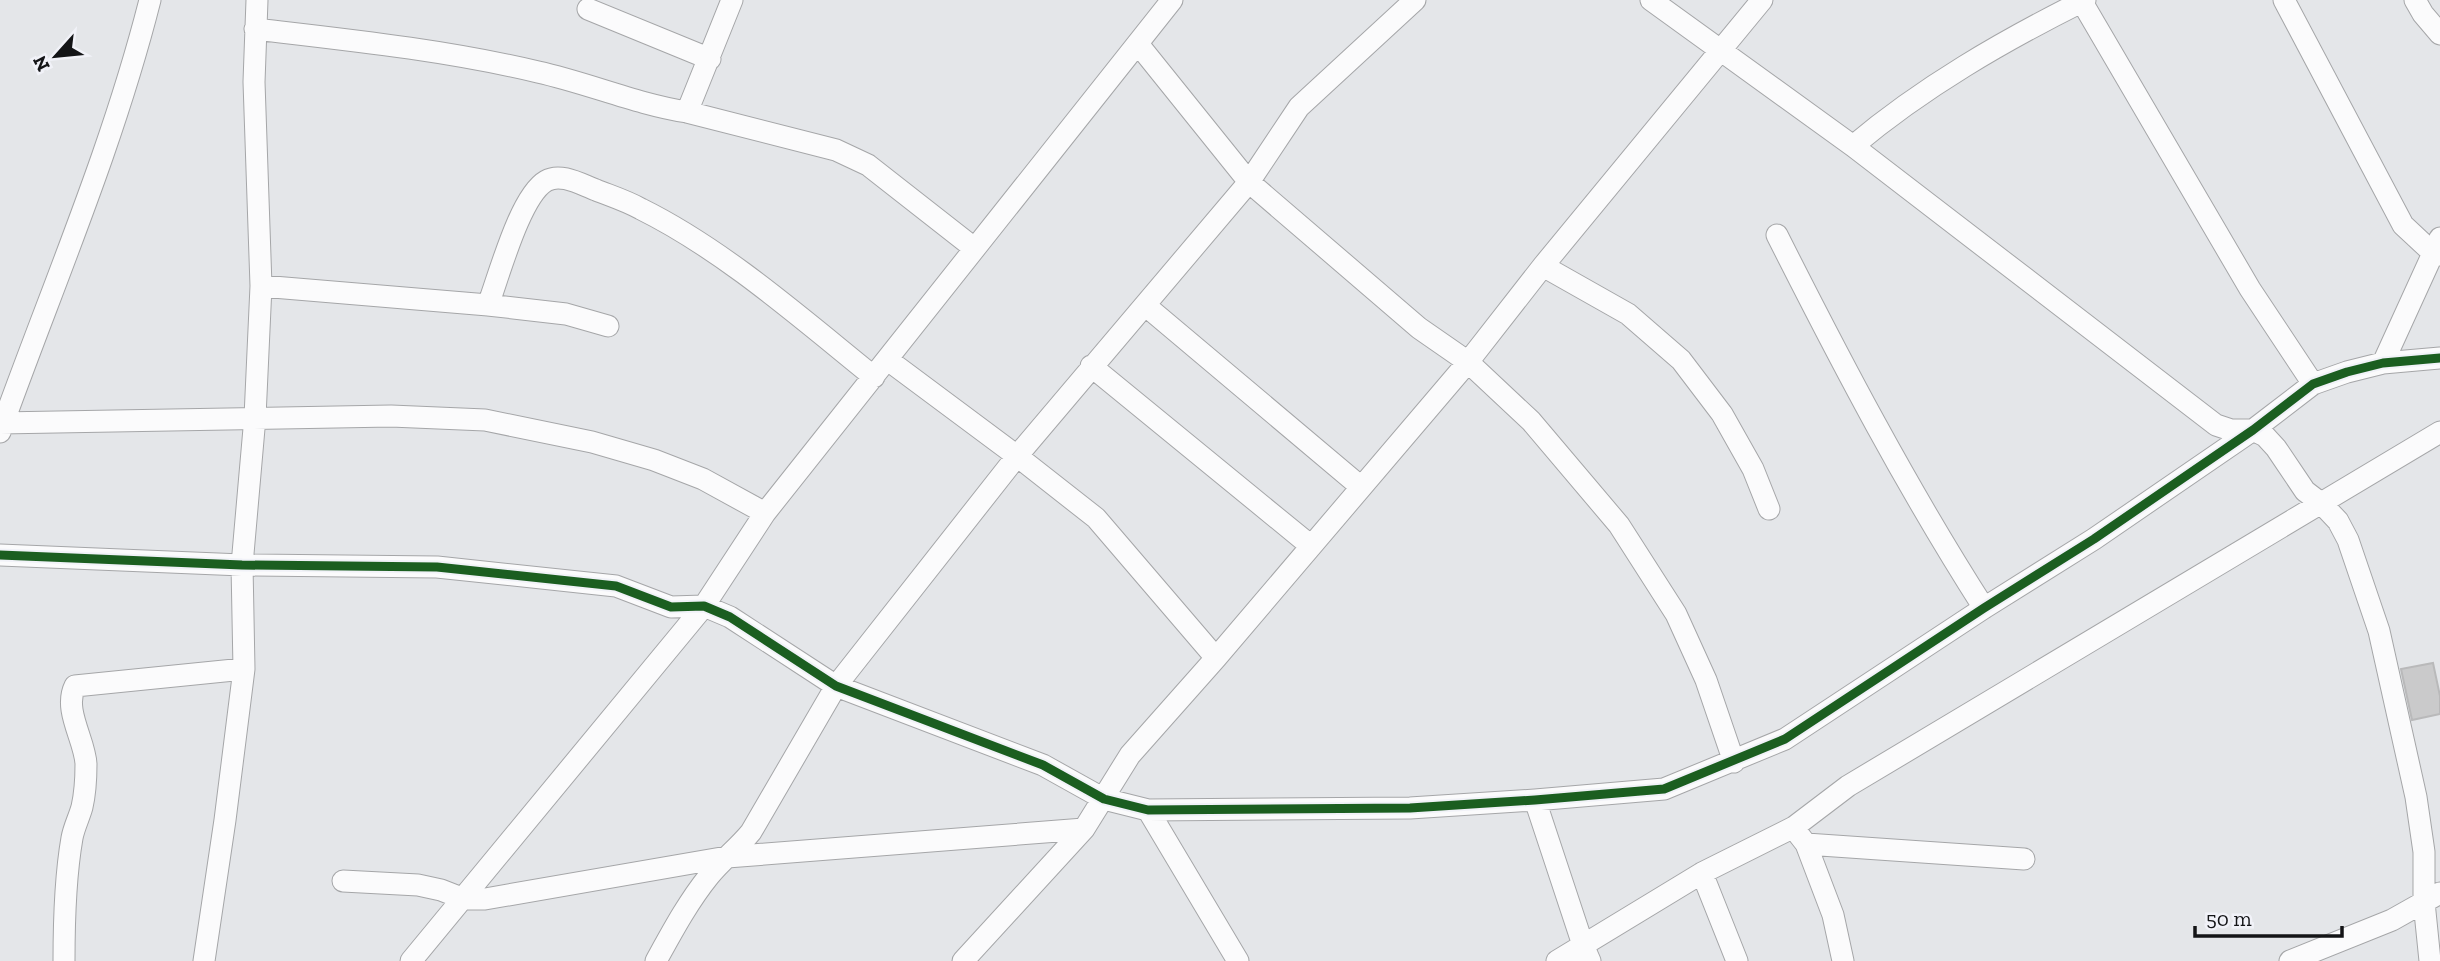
<svg xmlns="http://www.w3.org/2000/svg" width="2440" height="961" viewBox="0 0 2440 961" font-family="'Zilla Slab',serif">
  <style>
    .building { fill: #cacacb; stroke: #b9b9ba; stroke-width: 2 }
    .lines { fill: none; stroke-linecap: round; stroke-linejoin: round }
    .minor-casing { stroke: #a5a6a8; stroke-width: 23 }
    .minor { stroke: #fbfbfc; stroke-width: 21 }
    .cycleway-casing { stroke: #f1f2f8; stroke-width: 13 }
    .cycleway { stroke: #1b5e20; stroke-width: 9 }
  </style>
  <rect width="100%" height="100%" fill="#e4e6e9"/>
  <!-- building -->
  <path class="building" d="M 2433,663 L 2440,696 L 2440,714 L 2412,720 L 2401,669 Z"/>
  <g class="lines">
    <defs>
      <path id="minor" d="M 1651,0 L 1853,146 L 2216,425 L 2231,430 L 2253,430 L 2265,436 L 2276,448 L 2305,491 L 2322,504 L 2338,521 L 2348,540 L 2379,631 L 2416,797 L 2424,852 L 2424,902 L 2430,961
        M 2284,0 L 2403,225 L 2433,253 L 2440,255
        M 2415,0 L 2423,14 L 2440,34
        M 2082,2 L 2250,289 L 2313,384
        M 588,9 L 710,59
        M 255,29 C 349,40 445,50 538,72 C 588,83 636,104 687,112 L 836,150 L 868,165 L 974,248
        M 1138,44 L 1249,182 L 1419,328 L 1468,362 L 1531,421 L 1619,525 L 1676,614 L 1706,680 L 1734,762
        M 687,112 L 732,0
        M 1853,146 C 1923,87 2003,41 2085,0
        M 1777,235 C 1841,362 1907,488 1984,608
        M 1543,266 L 1628,314 L 1681,360 L 1722,414 L 1753,469 L 1769,509
        M 261,286 L 488,305 L 566,314 L 608,326
        M 488,305 C 499,276 520,196 546,181 C 561,172 582,185 596,190 C 611,196 627,201 641,209 C 724,250 802,319 874,377
        M 1146,306 L 1361,487
        M 888,360 L 1017,456 L 1096,518 L 1216,658
        M 2383,363 L 2440,238
        M 1091,366 L 1311,546
        M 0,423 L 391,416 L 485,420 L 592,442 L 654,460 L 703,479 L 765,513
        M 0,432 C 52,287 112,150 150,0
        M 0,555 L 242,565 L 437,567 L 616,586 L 671,607 L 704,606 L 730,617 L 836,686 L 1043,765 L 1104,799 L 1148,810 L 1410,808 L 1535,800 L 1664,789 L 1785,739 L 1984,608 L 2094,539 L 2253,430 L 2313,384 L 2347,372 L 2383,363 L 2440,358
        M 1535,800 L 1583,945 L 1590,961
        M 1148,810 L 1238,961
        M 1799,835 L 1806,844 L 1833,915 L 1843,961
        M 1806,844 L 2024,859
        M 1702,873 L 1737,961
        M 343,881 L 418,885 L 441,890 L 464,899 L 485,899 L 727,857 L 1084,829
        M 64,961 C 64,920 65,878 72,838 C 74,827 79,818 82,807 C 85,794 86,777 86,764 C 85,740 63,710 75,686 L 244,669
        M 204,961 L 225,820 L 244,669 L 242,565 L 255,417 L 261,286 L 254,82 L 257,0
        M 411,961 L 704,606 L 765,513 L 1172,0
        M 656,961 C 672,932 688,902 709,876 C 722,860 738,848 751,832 L 836,686 L 1017,456 L 1249,182 L 1299,107 L 1415,0
        M 963,961 L 1084,829 L 1130,755 L 1216,658 L 1468,362 L 1543,266 L 1762,0
        M 1557,961 L 1702,873 L 1794,827 L 1848,786 L 2440,432
        M 2290,961 L 2392,920 L 2440,893"/>
    </defs>
    <!-- minor casing -->
    <use href="#minor" class="minor-casing"/>
    <!-- minor -->
    <use href="#minor" class="minor"/>
    <defs>
      <path id="cycleway" d="M 0,555 L 242,565 L 437,567 L 616,586 L 671,607 L 704,606 L 730,617 L 836,686 L 1043,765 L 1104,799 L 1148,810 L 1410,808 L 1535,800 L 1664,789 L 1785,739 L 1984,608 L 2094,539 L 2253,430 L 2313,384 L 2347,372 L 2383,363 L 2440,358"/>
    </defs>
    <!-- cycleway casing -->
    <use href="#cycleway" class="cycleway-casing"/>
    <!-- cycleway -->
    <use href="#cycleway" class="cycleway"/>
  </g>
  <!-- north arrow -->
  <g transform="translate(56 56) rotate(243)" stroke="#f1f2f8" stroke-width="5" paint-order="stroke">
  <path d="M0-5L12 26L0 18L-12 26Z" fill="#131416"/>
  <text y="-10" font-size="19" font-weight="bold" text-anchor="middle" fill="#131416">N</text>
  </g>
  <!-- scale -->
  <path d="M2195 926v10h147v-10" fill="none" stroke="#131416" stroke-width="3.5"/>
  <text x="2206" y="926" font-size="21" fill="#131416" stroke="#f1f2f8" stroke-width="5" paint-order="stroke">50 m</text>
</svg>
